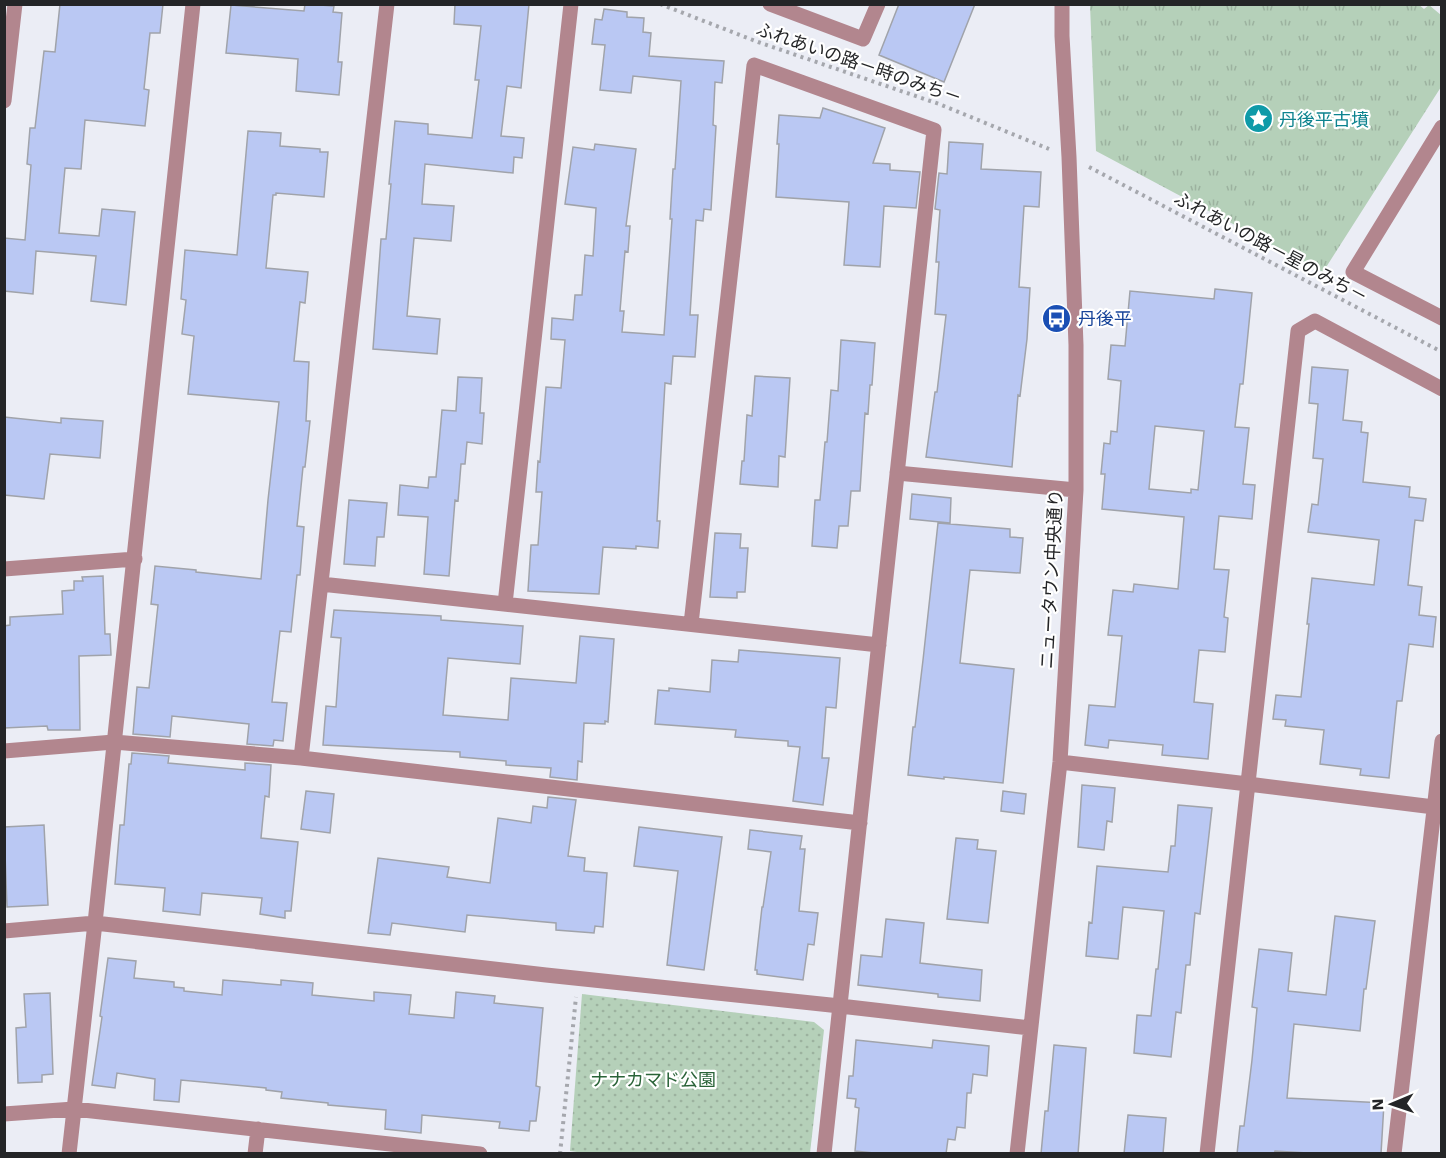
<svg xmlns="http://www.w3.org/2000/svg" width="1446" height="1158" viewBox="0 0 1446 1158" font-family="'Work Sans','Noto Sans JP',sans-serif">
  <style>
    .grass { fill: url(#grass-tufts) }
    .park { fill: url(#park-dots) }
    .building { fill: #bac8f3; stroke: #a0a3aa; stroke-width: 1.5; fill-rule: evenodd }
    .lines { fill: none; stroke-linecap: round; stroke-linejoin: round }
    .path { stroke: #a5a7ad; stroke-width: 4; stroke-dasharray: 3 4.5; stroke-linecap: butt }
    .minor { stroke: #b2868e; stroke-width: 15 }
    .labels { text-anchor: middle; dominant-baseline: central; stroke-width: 4.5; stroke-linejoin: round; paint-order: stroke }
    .street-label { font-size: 18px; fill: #242527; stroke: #fff }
    .culture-label { font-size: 18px; fill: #0d838f; stroke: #fff; text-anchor: start }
    .transit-label { font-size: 18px; fill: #164399; stroke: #fff; text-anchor: start }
    .park-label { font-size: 18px; fill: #2a6338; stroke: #fff }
  </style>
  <defs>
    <pattern id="grass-tufts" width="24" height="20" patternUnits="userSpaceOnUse" patternTransform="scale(1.5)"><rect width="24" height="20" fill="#b5d0b9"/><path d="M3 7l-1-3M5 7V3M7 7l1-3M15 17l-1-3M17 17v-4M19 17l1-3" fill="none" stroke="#9cb29f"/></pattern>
    <pattern id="park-dots" width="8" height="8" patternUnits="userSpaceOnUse" patternTransform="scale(1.5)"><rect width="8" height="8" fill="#b5d0b9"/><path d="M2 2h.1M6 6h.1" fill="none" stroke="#9cb29f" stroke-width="1.8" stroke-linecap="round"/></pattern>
  </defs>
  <rect width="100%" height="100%" fill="#ebedf5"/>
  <!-- grass -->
  <path class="grass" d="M 1090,5 L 1418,4 L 1424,9 L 1429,5 L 1441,15 L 1441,87 L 1323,272 L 1096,151 Z"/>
  <!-- park -->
  <path class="park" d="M 582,994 L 814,1022 L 824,1030 L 810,1153 L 591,1154 L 570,1151 Z"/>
  <!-- building -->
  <path class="building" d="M 60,4 L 163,4 L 160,33 L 150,33 L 144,89 L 149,90 L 145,126 L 85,120 L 81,169 L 65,168 L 59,233 L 99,236 L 102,209 L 135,212 L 126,305 L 91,301 L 96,256 L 36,251 L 33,294 L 4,291 L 4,238 L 25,240 L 31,165 L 27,164 L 30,128 L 35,128 L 44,51 L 55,52 Z
    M 305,4 L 334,6 L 333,12 L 342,13 L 338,62 L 342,62 L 339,95 L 296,91 L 298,59 L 226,53 L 231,5 L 304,11 Z
    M 455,4 L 529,4 L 521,88 L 507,86 L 501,136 L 524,138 L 522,158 L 514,157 L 513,173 L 425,164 L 422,204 L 454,206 L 451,241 L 414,238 L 407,316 L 440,319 L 437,354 L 373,349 L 381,239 L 386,239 L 391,184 L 389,184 L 395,121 L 428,124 L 428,134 L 472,138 L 479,80 L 475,80 L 481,26 L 454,24 Z
    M 899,4 L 975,4 L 944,82 L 879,55 Z
    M 604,9 L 627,12 L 627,17 L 644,18 L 643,32 L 651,33 L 649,56 L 724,61 L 722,83 L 715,82 L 713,125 L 716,126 L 711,210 L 704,209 L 703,221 L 696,220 L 690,315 L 698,315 L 695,357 L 673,356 L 671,384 L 665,383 L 657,521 L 660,521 L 658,548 L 636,546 L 636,549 L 603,547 L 599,594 L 528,591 L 531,545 L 538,545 L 542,492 L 536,492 L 538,461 L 540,462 L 546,387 L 561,388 L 565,340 L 551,339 L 552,318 L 573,320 L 575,295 L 582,295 L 585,255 L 593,256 L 596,208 L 565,204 L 573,147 L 594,150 L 595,144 L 636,149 L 626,226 L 630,226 L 628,252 L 625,251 L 620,311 L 624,311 L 622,332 L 664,335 L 672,219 L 670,219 L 673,169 L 675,169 L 681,81 L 633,76 L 631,93 L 600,90 L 605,45 L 592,44 L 595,19 L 602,20 Z
    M 823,108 L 885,128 L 873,163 L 890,164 L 890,170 L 920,172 L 916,208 L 884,206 L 880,267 L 844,265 L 849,202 L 776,197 L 779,144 L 777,144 L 779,115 L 820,118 Z
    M 248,131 L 281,133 L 280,146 L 320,149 L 320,152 L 328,152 L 324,197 L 276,193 L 276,195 L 273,195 L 266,268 L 308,272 L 305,303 L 300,302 L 294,361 L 309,362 L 306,421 L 310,421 L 305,467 L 303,467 L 297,526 L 304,527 L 300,575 L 297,575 L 291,632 L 280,631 L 272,702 L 287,703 L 283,741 L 274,740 L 273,746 L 247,744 L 249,724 L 172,716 L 170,737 L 133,734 L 137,687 L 149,688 L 158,605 L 151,604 L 155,566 L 196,570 L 196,572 L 261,579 L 268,500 L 279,402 L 188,394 L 194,336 L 182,334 L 186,300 L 181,299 L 185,250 L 237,255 Z
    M 949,142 L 983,144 L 981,169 L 1041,172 L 1039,207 L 1024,206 L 1019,287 L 1030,288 L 1027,339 L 1020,396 L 1018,395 L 1012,467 L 926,457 L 935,392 L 937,392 L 946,315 L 935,314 L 939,262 L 936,262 L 940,210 L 935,209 L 939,173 L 947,174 Z
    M 1215,289 L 1252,293 L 1243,384 L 1240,384 L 1235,427 L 1249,428 L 1243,484 L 1255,485 L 1252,519 L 1219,516 L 1214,569 L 1229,570 L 1224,617 L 1228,618 L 1225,652 L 1199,650 L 1194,702 L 1213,704 L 1208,759 L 1162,755 L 1163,745 L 1109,740 L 1108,748 L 1085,745 L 1089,705 L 1115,707 L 1122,636 L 1108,635 L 1113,590 L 1133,592 L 1134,584 L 1178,589 L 1184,517 L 1102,509 L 1105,474 L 1101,474 L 1104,443 L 1110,444 L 1111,431 L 1117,432 L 1121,381 L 1108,379 L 1111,345 L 1125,346 L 1130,291 L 1214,299 ZM 1155,426 L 1204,431 L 1198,490 L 1191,489 L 1191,493 L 1149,489 Z
    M 841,340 L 875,343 L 872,385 L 870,385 L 868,414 L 865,413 L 860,491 L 851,491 L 848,526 L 839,526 L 837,548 L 812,546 L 815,500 L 820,500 L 825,442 L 827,442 L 831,390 L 838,391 Z
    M 1312,367 L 1348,370 L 1343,420 L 1362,422 L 1361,432 L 1368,433 L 1363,482 L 1410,487 L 1409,497 L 1426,499 L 1423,521 L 1415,520 L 1408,585 L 1422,587 L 1419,615 L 1436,617 L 1433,647 L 1409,644 L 1402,701 L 1397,701 L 1389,778 L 1360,775 L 1361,769 L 1320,764 L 1324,730 L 1285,726 L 1286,720 L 1273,719 L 1276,695 L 1301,697 L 1309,624 L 1307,624 L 1312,578 L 1374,585 L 1379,540 L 1308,532 L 1312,504 L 1318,505 L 1323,459 L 1313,458 L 1318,404 L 1309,403 Z
    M 755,376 L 790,378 L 785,457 L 779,456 L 778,487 L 740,484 L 742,461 L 744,461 L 747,415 L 752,416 Z
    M 458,377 L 482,378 L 480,413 L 484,413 L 482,444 L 467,442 L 465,464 L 461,464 L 458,501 L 455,500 L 449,576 L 424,574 L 428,517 L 398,515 L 400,485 L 428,488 L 429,477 L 436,477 L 442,410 L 456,411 Z
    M 4,417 L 61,423 L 61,418 L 103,421 L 100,458 L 50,454 L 44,499 L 4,495 Z
    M 912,494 L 951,498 L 950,523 L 910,519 Z
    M 349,500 L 387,503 L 384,537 L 377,537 L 375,566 L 344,564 Z
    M 938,523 L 1010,529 L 1010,537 L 1023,538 L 1020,573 L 970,570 L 960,663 L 1014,669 L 1003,783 L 944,777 L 944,779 L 908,775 L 913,727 L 915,727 L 923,660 Z
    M 715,533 L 741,534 L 740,548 L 748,548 L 745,592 L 737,592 L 737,598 L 710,597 Z
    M 103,576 L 105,634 L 110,634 L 111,655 L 79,656 L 80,730 L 48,730 L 47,726 L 4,728 L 4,626 L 10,625 L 10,617 L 63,614 L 62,591 L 74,590 L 74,581 L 83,581 L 82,577 Z
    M 334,610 L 441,616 L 441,620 L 523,626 L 520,664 L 448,658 L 443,715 L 508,720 L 511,678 L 576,683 L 580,636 L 614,639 L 608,722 L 605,721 L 605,724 L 584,723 L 582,762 L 578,761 L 577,780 L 550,777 L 551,768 L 506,765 L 506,761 L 460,757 L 460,752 L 323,745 L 326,706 L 336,707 L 339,664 L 341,638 L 331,637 Z
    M 739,650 L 840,658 L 836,708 L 826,707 L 822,758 L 829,758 L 823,805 L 793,801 L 800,747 L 788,746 L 788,741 L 735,737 L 736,730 L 655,724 L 658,690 L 669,691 L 669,688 L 710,692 L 712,660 L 738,662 Z
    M 132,753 L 169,756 L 168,763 L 245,770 L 245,763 L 271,765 L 269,797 L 265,796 L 261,838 L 298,842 L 291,911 L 285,911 L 285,918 L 260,914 L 262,898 L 202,893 L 200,915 L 163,911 L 165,888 L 115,884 L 120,825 L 124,825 L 129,764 L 131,764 Z
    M 1082,785 L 1115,788 L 1112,822 L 1107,821 L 1104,850 L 1078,847 Z
    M 306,791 L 334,794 L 330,833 L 301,829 Z
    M 1003,791 L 1026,794 L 1024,814 L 1001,811 Z
    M 548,797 L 576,800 L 568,856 L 585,858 L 584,871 L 607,873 L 603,927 L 595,926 L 594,933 L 556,930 L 556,923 L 467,915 L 465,932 L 392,923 L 390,935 L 368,933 L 378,858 L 449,867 L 447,877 L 490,883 L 498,818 L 531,823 L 533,806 L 547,808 Z
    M 1178,805 L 1212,808 L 1200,914 L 1195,913 L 1190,965 L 1186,965 L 1181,1013 L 1176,1012 L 1171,1057 L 1134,1053 L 1137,1015 L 1151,1016 L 1156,969 L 1158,969 L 1164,911 L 1123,907 L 1118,959 L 1086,956 L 1089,922 L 1092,923 L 1097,866 L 1168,872 L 1171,846 L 1175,846 Z
    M 44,825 L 48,905 L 7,907 L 4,827 Z
    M 639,827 L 722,837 L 704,970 L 667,965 L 678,871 L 634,866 Z
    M 750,830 L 802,836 L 800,849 L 805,849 L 799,911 L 818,913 L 814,945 L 808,944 L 803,980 L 757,974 L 757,970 L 755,970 L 762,907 L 763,907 L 771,852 L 748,849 Z
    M 956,838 L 978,840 L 977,849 L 996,851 L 988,923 L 947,919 Z
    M 1335,916 L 1375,921 L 1366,989 L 1364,989 L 1360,1031 L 1294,1024 L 1287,1098 L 1384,1103 L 1381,1154 L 1324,1154 L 1275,1151 L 1274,1154 L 1237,1154 L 1240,1126 L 1244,1126 L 1252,1060 L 1257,1008 L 1252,1007 L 1259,949 L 1292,953 L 1288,991 L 1326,995 Z
    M 886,919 L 924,923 L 920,963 L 982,970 L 980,1001 L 938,997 L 938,994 L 858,985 L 861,955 L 882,957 Z
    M 108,958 L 136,961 L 134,978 L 174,982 L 174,987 L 184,988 L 184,991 L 222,995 L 223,980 L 281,985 L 281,980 L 313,983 L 312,995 L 374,1001 L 374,992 L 411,995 L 409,1014 L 454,1018 L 456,992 L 495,996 L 494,1003 L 543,1008 L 536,1086 L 540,1087 L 536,1121 L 530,1121 L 529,1131 L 499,1128 L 500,1122 L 422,1115 L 421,1133 L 385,1129 L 386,1110 L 328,1105 L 328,1103 L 281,1098 L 282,1092 L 266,1090 L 266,1088 L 181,1080 L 179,1102 L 154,1100 L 155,1079 L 117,1073 L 115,1088 L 92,1085 L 102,1017 L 100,1016 Z
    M 50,993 L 53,1074 L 42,1075 L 42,1082 L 18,1083 L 16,1028 L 26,1027 L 24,994 Z
    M 856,1040 L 932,1048 L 933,1040 L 989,1046 L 987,1076 L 973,1074 L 971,1093 L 967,1093 L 965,1128 L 957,1127 L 955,1140 L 948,1139 L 946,1154 L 883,1154 L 855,1151 L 859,1108 L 855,1107 L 856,1099 L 847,1098 L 849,1076 L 853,1076 Z
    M 1054,1045 L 1086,1048 L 1078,1154 L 1041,1154 L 1045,1111 L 1048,1111 Z
    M 1128,1115 L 1166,1118 L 1163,1154 L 1124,1154 Z"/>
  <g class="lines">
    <!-- path -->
    <path class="path" d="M 660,4 L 758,42 L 939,104 L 1049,149
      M 1089,167 L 1442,352
      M 560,1154 L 576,997"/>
    <!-- minor -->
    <path class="minor" d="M 770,4 L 863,39 L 878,4
      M 4,101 L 15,4
      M 1442,127 L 1353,272 L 1442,318
      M 897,473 L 1076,490
      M 4,569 L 135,559
      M 321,584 L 879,645
      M 505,604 L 571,4
      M 691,624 L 754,65 L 934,130 L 824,1154
      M 4,751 L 114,742 L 301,758 L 860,823
      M 301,758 L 387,4
      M 1060,762 L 1248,784 L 1442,808
      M 4,931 L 95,923 L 546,975 L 840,1006 L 1030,1028
      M 4,1114 L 74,1109 L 480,1154
      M 69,1154 L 95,923 L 193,4
      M 255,1154 L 258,1129
      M 1017,1154 L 1060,762 L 1076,490 L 1076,345 L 1069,157 L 1062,36 L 1062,4
      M 1207,1154 L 1298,331 L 1315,321 L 1442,389
      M 1394,1154 L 1442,741"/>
  </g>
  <!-- icons -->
  <defs>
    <symbol id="sight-disc" viewBox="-11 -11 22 22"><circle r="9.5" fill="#0f9aa8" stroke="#fff"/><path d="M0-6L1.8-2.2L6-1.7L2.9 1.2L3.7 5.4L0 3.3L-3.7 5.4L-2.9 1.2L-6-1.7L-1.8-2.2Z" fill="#fff"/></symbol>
    <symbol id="bus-disc" viewBox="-11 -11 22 22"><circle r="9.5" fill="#1a4fb4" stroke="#fff"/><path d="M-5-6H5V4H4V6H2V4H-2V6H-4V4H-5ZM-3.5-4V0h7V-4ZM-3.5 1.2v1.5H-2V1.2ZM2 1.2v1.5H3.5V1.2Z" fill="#fff"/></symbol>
  </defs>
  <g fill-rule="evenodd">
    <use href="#sight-disc" x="1242" y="102" width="33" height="33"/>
    <use href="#bus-disc" x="1040" y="302" width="33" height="33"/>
  </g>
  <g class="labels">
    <!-- street labels -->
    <g class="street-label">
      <text transform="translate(859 63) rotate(19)">ふれあいの路－時のみち－</text>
      <text transform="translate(1271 247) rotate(28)">ふれあいの路－星のみち－</text>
      <text transform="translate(1051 579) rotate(-87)">ニュータウン中央通り</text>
    </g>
    <!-- culture labels -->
    <g class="culture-label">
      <text x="1279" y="119">丹後平古墳</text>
    </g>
    <!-- transit labels -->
    <g class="transit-label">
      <text x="1078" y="318">丹後平</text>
    </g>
    <!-- park labels -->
    <g class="park-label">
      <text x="653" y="1079">ナナカマド公園</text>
    </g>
  </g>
  <!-- border -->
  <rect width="1446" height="1158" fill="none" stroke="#242527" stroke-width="12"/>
  <!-- north arrow -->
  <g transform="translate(1392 1104) rotate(268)" stroke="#ffffff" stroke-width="4.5" paint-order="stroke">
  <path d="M0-4.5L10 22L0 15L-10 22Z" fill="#242527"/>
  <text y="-9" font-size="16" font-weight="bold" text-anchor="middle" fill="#242527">N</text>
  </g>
</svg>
